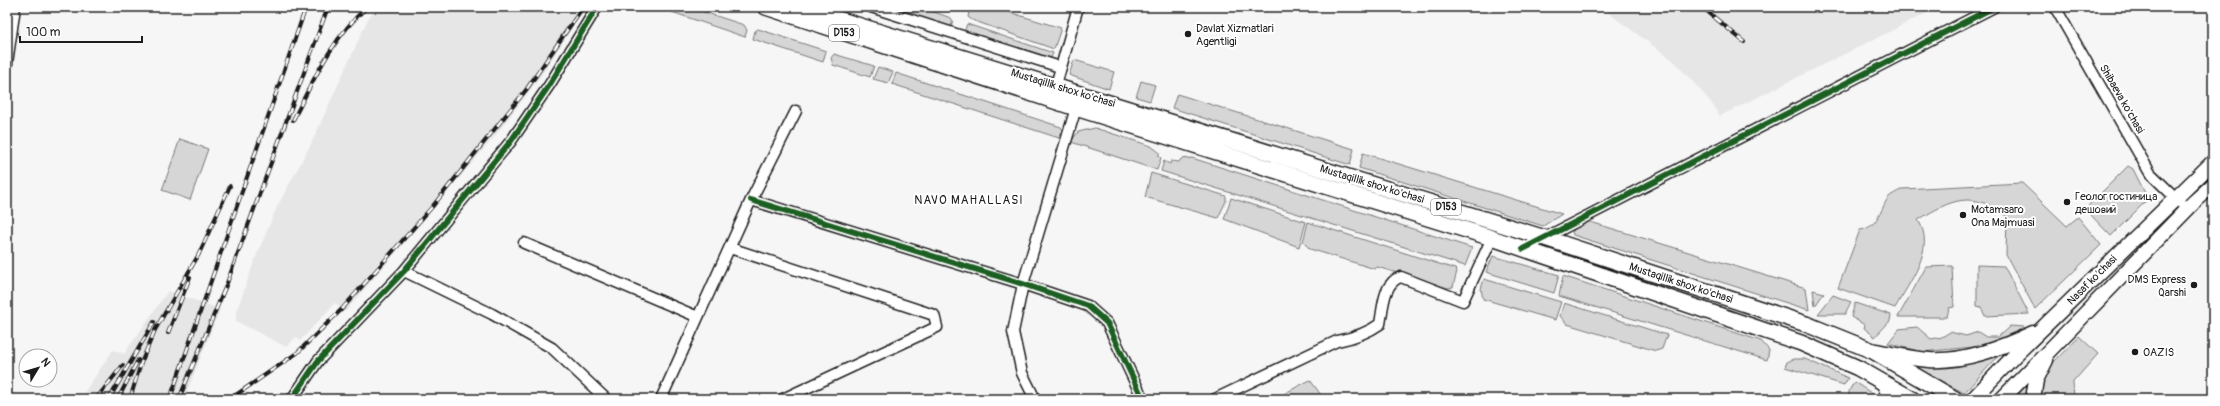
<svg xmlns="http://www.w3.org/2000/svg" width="2220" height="406" viewBox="0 0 2220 406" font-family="Pangolin,sans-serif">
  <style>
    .built { fill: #e6e6e6 }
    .green { fill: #d6d6d6; stroke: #797979 }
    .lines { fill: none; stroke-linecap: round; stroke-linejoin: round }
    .street-casing { stroke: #1c1c1c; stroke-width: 13 }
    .secondary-casing { stroke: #1c1c1c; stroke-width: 17 }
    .primary-casing { stroke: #1c1c1c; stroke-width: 18 }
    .street { stroke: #fff; stroke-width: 10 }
    .secondary { stroke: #fff; stroke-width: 14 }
    .primary { stroke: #fff; stroke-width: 15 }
    .rail-casing { stroke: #1c1c1c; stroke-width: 4 }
    .rail { stroke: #fff; stroke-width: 2.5; stroke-dasharray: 8; stroke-linecap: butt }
    .cycleway-casing { stroke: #fff; stroke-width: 8 }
    .cycleway { stroke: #1b5e20; stroke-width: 6 }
    .poi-dot { fill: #1c1c1c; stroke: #fff; stroke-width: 1.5 }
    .labels { text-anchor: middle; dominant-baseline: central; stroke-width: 4; stroke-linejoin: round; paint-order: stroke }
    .shield { fill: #fff; stroke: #606060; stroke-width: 1 }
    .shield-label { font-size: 10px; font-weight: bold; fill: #1c1c1c }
    .poi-label { font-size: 11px; fill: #1c1c1c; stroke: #fff; text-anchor: start }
    .street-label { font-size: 11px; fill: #1c1c1c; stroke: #fff }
    .neighbourhood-label { font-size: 12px; letter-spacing: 1px; fill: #1c1c1c; stroke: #fff }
  </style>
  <rect width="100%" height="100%" fill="#f6f6f6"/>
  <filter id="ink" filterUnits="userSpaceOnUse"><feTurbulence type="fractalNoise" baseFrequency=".025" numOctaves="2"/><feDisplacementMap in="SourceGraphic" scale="8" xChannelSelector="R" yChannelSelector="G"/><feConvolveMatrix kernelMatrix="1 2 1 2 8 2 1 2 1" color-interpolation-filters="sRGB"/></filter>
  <g filter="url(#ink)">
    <!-- built -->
    <path class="built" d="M 377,7 L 586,7 L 538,80 L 494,137 L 345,312 L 335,303 L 300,341 L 296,337 L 286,347 L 236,321 L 236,313 L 255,259 L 277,207 L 311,144 L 368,19 Z
      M 1600,7 L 1939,7 L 1720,116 L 1710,101 L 1674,61 Z
      M 168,291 L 220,309 L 184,399 L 80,399 L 113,350 L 124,354 Z"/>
    <!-- green -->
    <path class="green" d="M 657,7 L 689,7 L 744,25 L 747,30 L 745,37 Z
      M 886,7 L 920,7 L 951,18 L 953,21 L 950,28 Z
      M 970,7 L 992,7 L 1061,28 L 1054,49 L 972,20 L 968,17 Z
      M 967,24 L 1053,53 L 1050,60 L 964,32 Z
      M 758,29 L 826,51 L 823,62 L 753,39 L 755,31 Z
      M 834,54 L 874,66 L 870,77 L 833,65 L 831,58 Z
      M 1074,60 L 1114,72 L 1109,89 L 1069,75 Z
      M 878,67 L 893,72 L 888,83 L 873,79 Z
      M 896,73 L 1061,127 L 1063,130 L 1059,138 L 892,84 Z
      M 1141,81 L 1155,85 L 1150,101 L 1136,97 Z
      M 1177,94 L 1354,149 L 1350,165 L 1172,108 Z
      M 1095,128 L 1151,146 L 1159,152 L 1159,156 L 1161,158 L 1157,170 L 1071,142 L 1078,132 Z
      M 180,139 L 208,149 L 190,200 L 162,190 Z
      M 1363,153 L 1562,214 L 1543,226 L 1359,168 Z
      M 1192,158 L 1472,248 L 1465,266 L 1161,171 L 1164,161 L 1170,164 L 1171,161 L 1179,162 L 1181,159 Z
      M 2128,166 L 2133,169 L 2148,199 L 2111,236 L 2085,209 Z
      M 1151,173 L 1226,196 L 1226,201 L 1218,218 L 1145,197 Z
      M 2022,183 L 2067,226 L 2078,217 L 2101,245 L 2035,309 L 2006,255 L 2007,216 C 1972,190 1952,199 1918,220 C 1937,248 1909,283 1895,308 L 1838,288 L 1860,230 C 1878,228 1881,208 1888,198 C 1891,194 1898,192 1902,189 Z
      M 1231,198 L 1306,222 L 1299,247 L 1224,219 Z
      M 1584,220 L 1806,288 L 1809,310 L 1573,235 L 1572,232 Z
      M 1308,222 L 1455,269 L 1457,271 L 1453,287 L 1448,288 L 1377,267 L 1375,269 L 1310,249 L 1303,242 Z
      M 1493,256 L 1559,275 L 1554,293 L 1486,272 Z
      M 1977,265 L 2004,266 L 2029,314 L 1985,316 L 1981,307 L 1977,306 Z
      M 1952,266 L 1954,307 L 1949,308 L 1947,317 L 1898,317 L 1926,267 Z
      M 1563,276 L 1761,341 L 1769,350 L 1767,360 L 1559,296 Z
      M 1484,279 L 1561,302 L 1555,320 L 1483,299 L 1481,289 Z
      M 1813,290 L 1824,293 L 1815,306 Z
      M 1833,295 L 1851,302 L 1845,314 L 1818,314 Z
      M 1564,303 L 1667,335 L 1662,349 L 1656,351 L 1567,324 L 1560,316 Z
      M 1855,303 L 1891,315 L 1890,321 L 1875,337 L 1864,328 L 1865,325 L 1851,317 Z
      M 2010,326 L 2024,327 L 2018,335 L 2005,341 L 1973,347 L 1922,352 L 1888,343 L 1899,329 L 1917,327 L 1931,339 L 1942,337 L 1950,332 L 1966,336 L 1978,332 L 1986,337 L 1998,337 Z
      M 2079,336 L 2098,354 L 2073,382 L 2074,399 L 2041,399 L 2041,383 L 2048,368 Z
      M 2003,351 L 1964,393 L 1913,366 L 1950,366 Z
      M 1793,359 L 1805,359 L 1848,378 L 1844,385 L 1785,367 L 1787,362 Z
      M 1310,380 L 1324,399 L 1274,399 Z
      M 1854,382 L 1879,398 L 1880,399 L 1849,399 L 1849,391 Z
      M 2027,385 L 2026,399 L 2014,399 Z"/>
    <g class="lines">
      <defs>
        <path id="street" d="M 871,7 L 1060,67
          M 2055,7 L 2150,173 L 2187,209
          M 7,63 L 15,7
          M 1056,85 L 1078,7
          M 751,200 L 1023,284 L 1088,306 L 1107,323 L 1143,399
          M 524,243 L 698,317
          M 730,248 L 934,315 L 937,327 L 783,399
          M 1523,249 L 1994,7
          M 404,271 L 492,314 L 552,348 L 606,399
          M 292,399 L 318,361 L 404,271 L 511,141 L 550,84 L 597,7
          M 661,399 L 751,200 L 796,111
          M 1035,399 L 1022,373 L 1013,332 L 1023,284 L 1076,108
          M 1215,399 L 1337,341 C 1353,338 1366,334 1380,324 C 1383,309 1383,282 1401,277 L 1463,301 L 1492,238"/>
        <path id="secondary" d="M 1875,351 C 1893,354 1911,359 1929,360 C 1965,362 2001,348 2033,333
          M 1884,384 L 1891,399
          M 1973,399 L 2015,355 L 2213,162
          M 2002,399 L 2194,202 L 2213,185
          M 2033,399 L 2036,380 L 2046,360"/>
        <path id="primary" d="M 766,7 L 1076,108 L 1492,238 L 1801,343 L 1858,368 L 1912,399
          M 799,7 L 1545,238 L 1806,324 L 1873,351 L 1955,399"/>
      </defs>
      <!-- street casing -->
      <use href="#street" class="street-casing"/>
      <!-- secondary casing -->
      <use href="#secondary" class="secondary-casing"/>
      <!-- primary casing -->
      <use href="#primary" class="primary-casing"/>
      <!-- street -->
      <use href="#street" class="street"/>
      <!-- secondary -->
      <use href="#secondary" class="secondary"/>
      <!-- primary -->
      <use href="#primary" class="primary"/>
      <defs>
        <path id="rail" d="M 1702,7 L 1744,42
          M 293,120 C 314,79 332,38 367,7
          M 197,258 L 230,186
          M 168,333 L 190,277
          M 96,399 L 123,365
          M 109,399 L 154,322
          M 118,399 L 138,360
          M 130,399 L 141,363 L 155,330 L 199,254
          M 170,399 L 306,7
          M 179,399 L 227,283 L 328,7
          M 230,399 L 297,353 L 342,309 L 432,207 L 526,90 L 583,7"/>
      </defs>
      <!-- rail casing -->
      <use href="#rail" class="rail-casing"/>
      <!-- rail -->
      <use href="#rail" class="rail"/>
      <defs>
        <path id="cycleway" d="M 751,200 L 1023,284 L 1088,306 L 1107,323 L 1143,399
          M 1523,249 L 1994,7
          M 292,399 L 318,361 L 404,271 L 511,141 L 550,84 L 597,7"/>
      </defs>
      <!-- cycleway casing -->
      <use href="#cycleway" class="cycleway-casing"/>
      <!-- cycleway -->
      <use href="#cycleway" class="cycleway"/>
    </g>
  </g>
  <!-- markers -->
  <g class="poi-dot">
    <circle cx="1188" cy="34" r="4"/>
    <circle cx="2067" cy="202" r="4"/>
    <circle cx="1963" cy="215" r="4"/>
    <circle cx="2194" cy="285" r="4"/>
    <circle cx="2135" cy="352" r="4"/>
  </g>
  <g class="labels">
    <!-- shield labels -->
    <g class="shield">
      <rect x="829" y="25" width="30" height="16" rx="3"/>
      <rect x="1431" y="199" width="30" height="16" rx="3"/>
    </g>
    <g class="shield-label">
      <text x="844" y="33">D153</text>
      <text x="1446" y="207">D153</text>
    </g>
    <!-- poi labels -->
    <g class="poi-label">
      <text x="1196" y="28">Davlat Xizmatlari<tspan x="1196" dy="13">Agentligi</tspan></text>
      <text x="2075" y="196">Геолог гостиница<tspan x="2075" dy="13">дешовий</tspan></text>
      <text x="1971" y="209">Motamsaro<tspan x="1971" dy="13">Ona Majmuasi</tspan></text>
      <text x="2186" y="279" text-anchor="end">DMS Express<tspan x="2186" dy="13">Qarshi</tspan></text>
      <text x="2143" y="352">OAZIS</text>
    </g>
    <!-- street labels -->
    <g class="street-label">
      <text transform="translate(1063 88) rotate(17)">Mustaqillik shox ko'chasi</text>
      <text transform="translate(2122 99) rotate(60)">Shibaeva ko'chasi</text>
      <text transform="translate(1372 184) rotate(17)">Mustaqillik shox ko'chasi</text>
      <text transform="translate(2092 280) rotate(-45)">Nasaf ko‘chasi</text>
      <text transform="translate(1681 283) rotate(18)">Mustaqillik shox ko'chasi</text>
    </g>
    <!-- neighbourhood labels -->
    <g class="neighbourhood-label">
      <text x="969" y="200">NAVO MAHALLASI</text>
    </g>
  </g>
  <!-- margin -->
  <rect width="2220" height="406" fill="none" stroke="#fff" stroke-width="24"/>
  <rect x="12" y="12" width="2196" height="382" fill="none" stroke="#1c1c1c" stroke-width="1.5" filter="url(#ink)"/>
  <!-- north arrow -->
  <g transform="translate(38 368) rotate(52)"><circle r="19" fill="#ffffff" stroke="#a4a4a4"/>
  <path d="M0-3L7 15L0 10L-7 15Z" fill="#1c1c1c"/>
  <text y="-6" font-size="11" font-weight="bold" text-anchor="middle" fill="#1c1c1c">N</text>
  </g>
  <!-- scale -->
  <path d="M20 36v6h122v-6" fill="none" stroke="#1c1c1c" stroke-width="2"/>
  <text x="26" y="36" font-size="12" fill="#1c1c1c" stroke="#ffffff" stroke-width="3" paint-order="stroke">100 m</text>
</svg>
